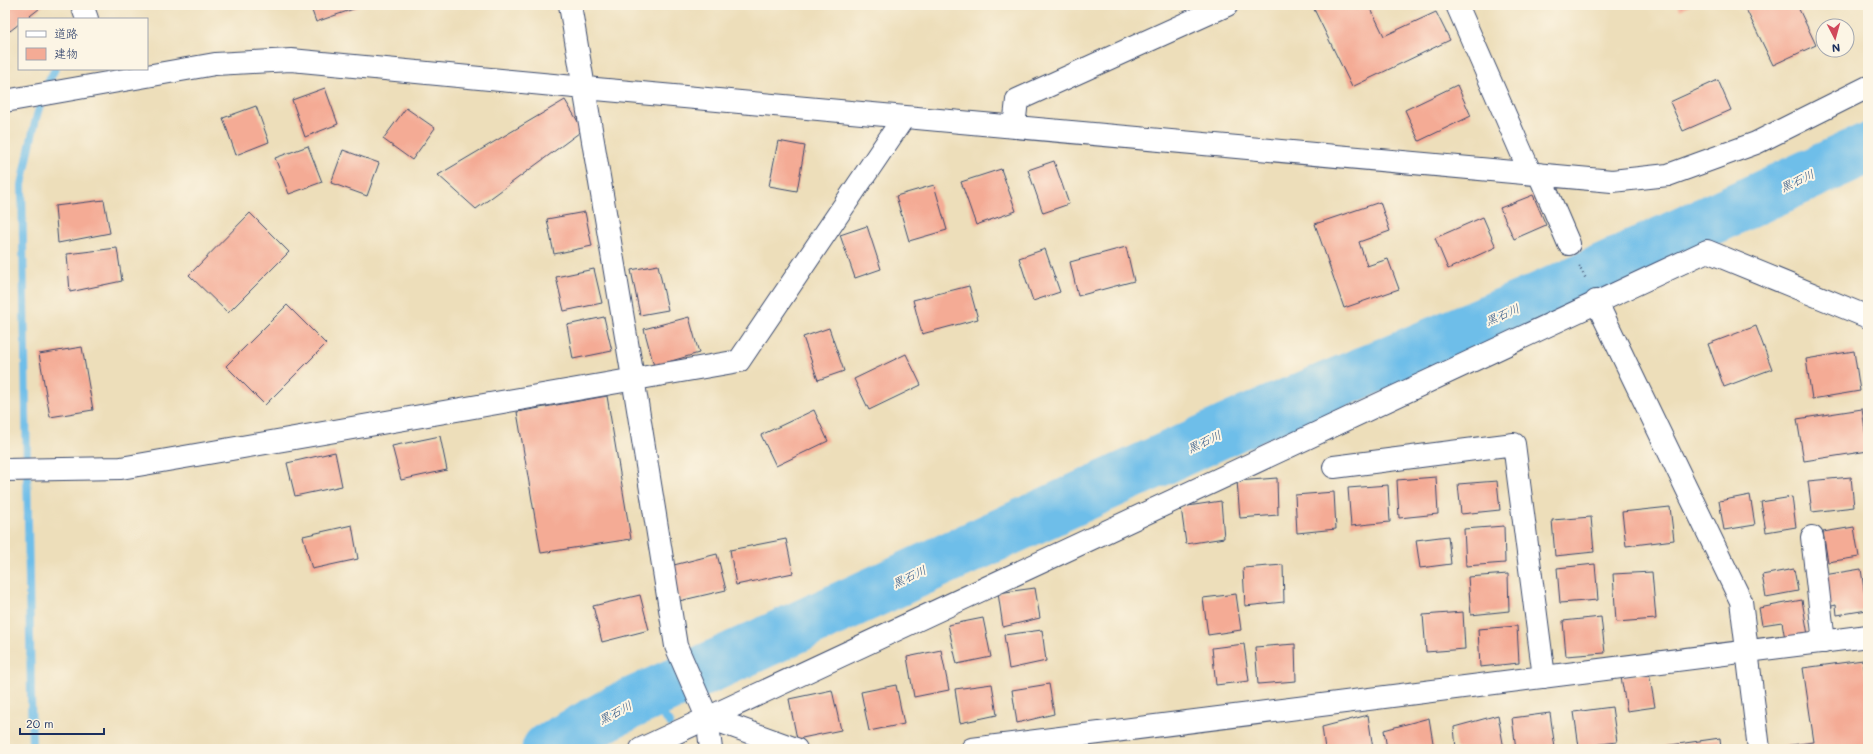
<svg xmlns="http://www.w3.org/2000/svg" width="1873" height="754" viewBox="0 0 1873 754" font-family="Mali,'Klee One',sans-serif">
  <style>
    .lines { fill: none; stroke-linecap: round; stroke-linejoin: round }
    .stream { stroke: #6ebee9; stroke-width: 8 }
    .river { stroke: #6ebee9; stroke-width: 51 }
    .building { fill: #f4ab95 }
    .minor-casing { stroke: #3a496c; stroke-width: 24 }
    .path { stroke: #3a496c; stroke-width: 2.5; stroke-dasharray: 1 3; stroke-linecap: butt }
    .minor { stroke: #fff; stroke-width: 22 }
    .labels { text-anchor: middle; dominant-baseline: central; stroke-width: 4; stroke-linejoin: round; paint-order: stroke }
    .water-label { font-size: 12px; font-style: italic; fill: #345a88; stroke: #fcf5e5 }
  </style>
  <rect width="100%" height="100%" fill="#fcf5e5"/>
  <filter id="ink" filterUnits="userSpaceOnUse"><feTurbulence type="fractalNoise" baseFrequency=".025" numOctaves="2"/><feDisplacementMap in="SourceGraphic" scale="8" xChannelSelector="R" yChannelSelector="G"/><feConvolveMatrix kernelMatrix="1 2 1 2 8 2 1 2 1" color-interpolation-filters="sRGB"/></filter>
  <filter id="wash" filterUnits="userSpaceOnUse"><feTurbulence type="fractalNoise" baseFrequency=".012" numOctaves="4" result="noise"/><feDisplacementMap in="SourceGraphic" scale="16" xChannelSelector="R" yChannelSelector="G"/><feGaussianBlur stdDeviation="0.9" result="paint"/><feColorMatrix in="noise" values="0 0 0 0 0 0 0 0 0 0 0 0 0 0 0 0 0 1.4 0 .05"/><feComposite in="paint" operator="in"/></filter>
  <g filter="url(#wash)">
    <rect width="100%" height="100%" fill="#eddeba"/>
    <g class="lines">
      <!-- stream -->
      <path class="stream" d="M 615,711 L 660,712 L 670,723
        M 32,749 L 22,185 C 30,148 36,102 55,69"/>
      <!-- river -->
      <path class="river" d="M 547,749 L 615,711 L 1240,424 L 1535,300 L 1868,148"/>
    </g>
    <g id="blocks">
      <!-- building -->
      <path class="building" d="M 5,5 L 44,5 L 26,19 L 19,19 L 19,24 L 10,31 L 5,25 Z
        M 310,5 L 358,5 L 359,7 L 316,22 Z
        M 1312,5 L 1369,5 L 1384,36 L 1436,12 L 1450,40 L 1352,87 Z
        M 1677,5 L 1692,5 L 1680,10 Z
        M 1744,5 L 1797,5 L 1816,45 L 1773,65 Z
        M 1718,80 L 1731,110 L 1683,131 L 1670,102 Z
        M 1457,85 L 1471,116 L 1419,141 L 1405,110 Z
        M 325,88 L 338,124 L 305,137 L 292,100 Z
        M 565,100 L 583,130 L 476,209 L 438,175 Z
        M 256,106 L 269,142 L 236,155 L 223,118 Z
        M 406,108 L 435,128 L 412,160 L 383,139 Z
        M 778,141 L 805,146 L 797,191 L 769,186 Z
        M 308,146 L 322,182 L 289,194 L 275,158 Z
        M 343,150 L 379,163 L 367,196 L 331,183 Z
        M 1054,161 L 1069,204 L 1043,213 L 1028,170 Z
        M 1001,169 L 1016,211 L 976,225 L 961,182 Z
        M 934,185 L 947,230 L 909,241 L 896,196 Z
        M 1533,195 L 1546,225 L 1514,239 L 1500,208 Z
        M 104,200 L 110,233 L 58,243 L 55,206 Z
        M 1380,202 L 1390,231 L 1359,242 L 1367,266 L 1388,259 L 1399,289 L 1344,308 L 1315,224 Z
        M 585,212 L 592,246 L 554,254 L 547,219 Z
        M 250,213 L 289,252 L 228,313 L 189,275 Z
        M 1483,217 L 1496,247 L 1448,269 L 1435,238 Z
        M 867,226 L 881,269 L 855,278 L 840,235 Z
        M 1126,247 L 1134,281 L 1078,296 L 1070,262 Z
        M 117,248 L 122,281 L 70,292 L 67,254 Z
        M 1045,249 L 1060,292 L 1033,301 L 1019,258 Z
        M 658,265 L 668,310 L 640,315 L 631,270 Z
        M 594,269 L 602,303 L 564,311 L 556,277 Z
        M 969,286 L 978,319 L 922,334 L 913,300 Z
        M 287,305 L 326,344 L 265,405 L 226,366 Z
        M 604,317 L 612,351 L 573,359 L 567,325 Z
        M 689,317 L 699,353 L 654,366 L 644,329 Z
        M 1756,326 L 1772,369 L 1724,387 L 1708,344 Z
        M 829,328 L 844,371 L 818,380 L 803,337 Z
        M 82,347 L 93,410 L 50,417 L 39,354 Z
        M 1854,351 L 1860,391 L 1812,399 L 1806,359 Z
        M 906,354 L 921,385 L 869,410 L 854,379 Z
        M 607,396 L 631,539 L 541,553 L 517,412 Z
        M 1862,409 L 1868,451 L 1804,461 L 1797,419 Z
        M 814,410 L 828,441 L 776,466 L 761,435 Z
        M 440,436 L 447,470 L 401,480 L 392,446 Z
        M 335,452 L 342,486 L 295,496 L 287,463 Z
        M 1436,477 L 1438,514 L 1399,518 L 1397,480 Z
        M 1851,477 L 1854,507 L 1812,512 L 1808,481 Z
        M 1277,478 L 1278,515 L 1240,518 L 1237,481 Z
        M 1497,481 L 1500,510 L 1461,514 L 1458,484 Z
        M 1388,485 L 1390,522 L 1351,526 L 1348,488 Z
        M 1334,492 L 1336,529 L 1297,533 L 1295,495 Z
        M 1750,495 L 1755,525 L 1724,530 L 1719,501 Z
        M 1792,497 L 1796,527 L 1766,532 L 1761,502 Z
        M 1221,501 L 1224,538 L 1186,544 L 1181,507 Z
        M 1670,507 L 1674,540 L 1626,546 L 1622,512 Z
        M 1591,517 L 1594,552 L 1555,556 L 1552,520 Z
        M 352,525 L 358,559 L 312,569 L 303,536 Z
        M 1504,526 L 1505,563 L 1466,566 L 1464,529 Z
        M 1854,527 L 1859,557 L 1828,562 L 1823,532 Z
        M 1448,536 L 1451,564 L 1420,568 L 1416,540 Z
        M 786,539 L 793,573 L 736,585 L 730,550 Z
        M 717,554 L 726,590 L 679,601 L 670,566 Z
        M 1595,564 L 1598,600 L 1560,603 L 1557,568 Z
        M 1283,565 L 1284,602 L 1245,606 L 1243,568 Z
        M 1794,569 L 1798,591 L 1766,597 L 1762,575 Z
        M 1861,569 L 1867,610 L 1837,615 L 1836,605 L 1828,607 L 1824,575 Z
        M 1652,572 L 1656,619 L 1616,622 L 1613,574 Z
        M 1508,574 L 1509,611 L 1471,615 L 1468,577 Z
        M 1035,588 L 1040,618 L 1003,627 L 998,593 Z
        M 1236,594 L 1241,630 L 1208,635 L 1203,598 Z
        M 640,595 L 649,630 L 602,642 L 593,606 Z
        M 1802,600 L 1808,635 L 1785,639 L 1782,622 L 1762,625 L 1759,608 Z
        M 1463,612 L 1465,649 L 1426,652 L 1423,615 Z
        M 1601,617 L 1605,653 L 1566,656 L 1563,621 Z
        M 983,618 L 991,657 L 957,664 L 948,625 Z
        M 1517,626 L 1519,663 L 1480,667 L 1478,629 Z
        M 1042,630 L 1046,661 L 1009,669 L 1004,635 Z
        M 1244,644 L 1249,681 L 1216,685 L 1212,648 Z
        M 1295,644 L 1296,681 L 1258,684 L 1255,647 Z
        M 941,650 L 949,690 L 914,697 L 907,657 Z
        M 1863,660 L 1868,695 L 1868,749 L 1784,749 L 1784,746 L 1814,742 L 1803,668 Z
        M 1649,673 L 1655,707 L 1627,711 L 1621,677 Z
        M 992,684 L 997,715 L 960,723 L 955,689 Z
        M 1049,684 L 1054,714 L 1017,723 L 1012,690 Z
        M 896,685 L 904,724 L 869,731 L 861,692 Z
        M 832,690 L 841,730 L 797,739 L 789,699 Z
        M 1612,707 L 1617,742 L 1579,747 L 1574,712 Z
        M 1550,713 L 1555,748 L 1516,749 L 1512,718 Z
        M 1368,715 L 1373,749 L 1325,749 L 1322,727 Z
        M 1498,715 L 1504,749 L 1456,749 L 1454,727 Z
        M 1429,718 L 1434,749 L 1387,749 L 1384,730 Z
        M 1720,738 L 1721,749 L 1664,749 L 1664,746 Z"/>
    </g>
  </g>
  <g filter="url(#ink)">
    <use href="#blocks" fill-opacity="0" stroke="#3a496c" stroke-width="1"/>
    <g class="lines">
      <defs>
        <path id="minor" d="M 82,5 L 87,19
          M 570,5 L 633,378 L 676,646 L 707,717 L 711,749
          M 1457,5 L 1530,172
          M 5,101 L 215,64 L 291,60 L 585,88 L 1612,181 L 1668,175 L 1756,143 L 1868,87
          M 1014,127 L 1017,100 L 1227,5
          M 1539,174 L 1569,244
          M 1596,301 L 1741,601 L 1759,749
          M 1334,467 L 1514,444 L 1544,677
          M 5,470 L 121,468 L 739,361 L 904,117
          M 1812,537 L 1824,642
          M 707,717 L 796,749
          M 641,749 L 1707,251 L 1868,317
          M 972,749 L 1868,636"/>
      </defs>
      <!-- minor casing -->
      <use href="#minor" class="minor-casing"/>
      <!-- path -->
      <path class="path" d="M 1579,266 L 1586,279"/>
      <!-- minor -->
      <use href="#minor" class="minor"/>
    </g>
  </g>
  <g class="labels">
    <!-- water labels -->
    <g class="water-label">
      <text transform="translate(1797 180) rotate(-25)">黒石川</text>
      <text transform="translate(1502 314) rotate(-23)">黒石川</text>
      <text transform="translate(1204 441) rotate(-25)">黒石川</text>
      <text transform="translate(909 576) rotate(-25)">黒石川</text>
      <text transform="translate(615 712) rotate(-27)">黒石川</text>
    </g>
  </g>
  <!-- margin -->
  <rect width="1873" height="754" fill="none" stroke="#fcf5e5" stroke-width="20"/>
  <!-- legend -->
  <rect x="18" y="18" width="130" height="52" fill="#fcf5e5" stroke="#a2a6af"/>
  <rect x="26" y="31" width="20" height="6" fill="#ffffff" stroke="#a2a6af"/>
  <text x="54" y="38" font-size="12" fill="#1b2f5e">道路</text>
  <rect x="26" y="48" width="20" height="12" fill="#f4ab95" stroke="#a2a6af"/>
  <text x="54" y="58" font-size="12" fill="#1b2f5e">建物</text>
  <!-- north arrow -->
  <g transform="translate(1835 38) rotate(174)"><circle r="19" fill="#fcf5e5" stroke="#a2a6af"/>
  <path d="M0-3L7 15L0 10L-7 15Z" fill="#d1495b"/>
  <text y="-6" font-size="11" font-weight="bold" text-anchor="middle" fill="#1b2f5e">N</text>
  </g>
  <!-- scale -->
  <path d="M20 728v6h84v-6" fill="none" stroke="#1b2f5e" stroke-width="2"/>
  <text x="26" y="728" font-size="12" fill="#1b2f5e" stroke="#fcf5e5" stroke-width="3" paint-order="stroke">20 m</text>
</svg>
